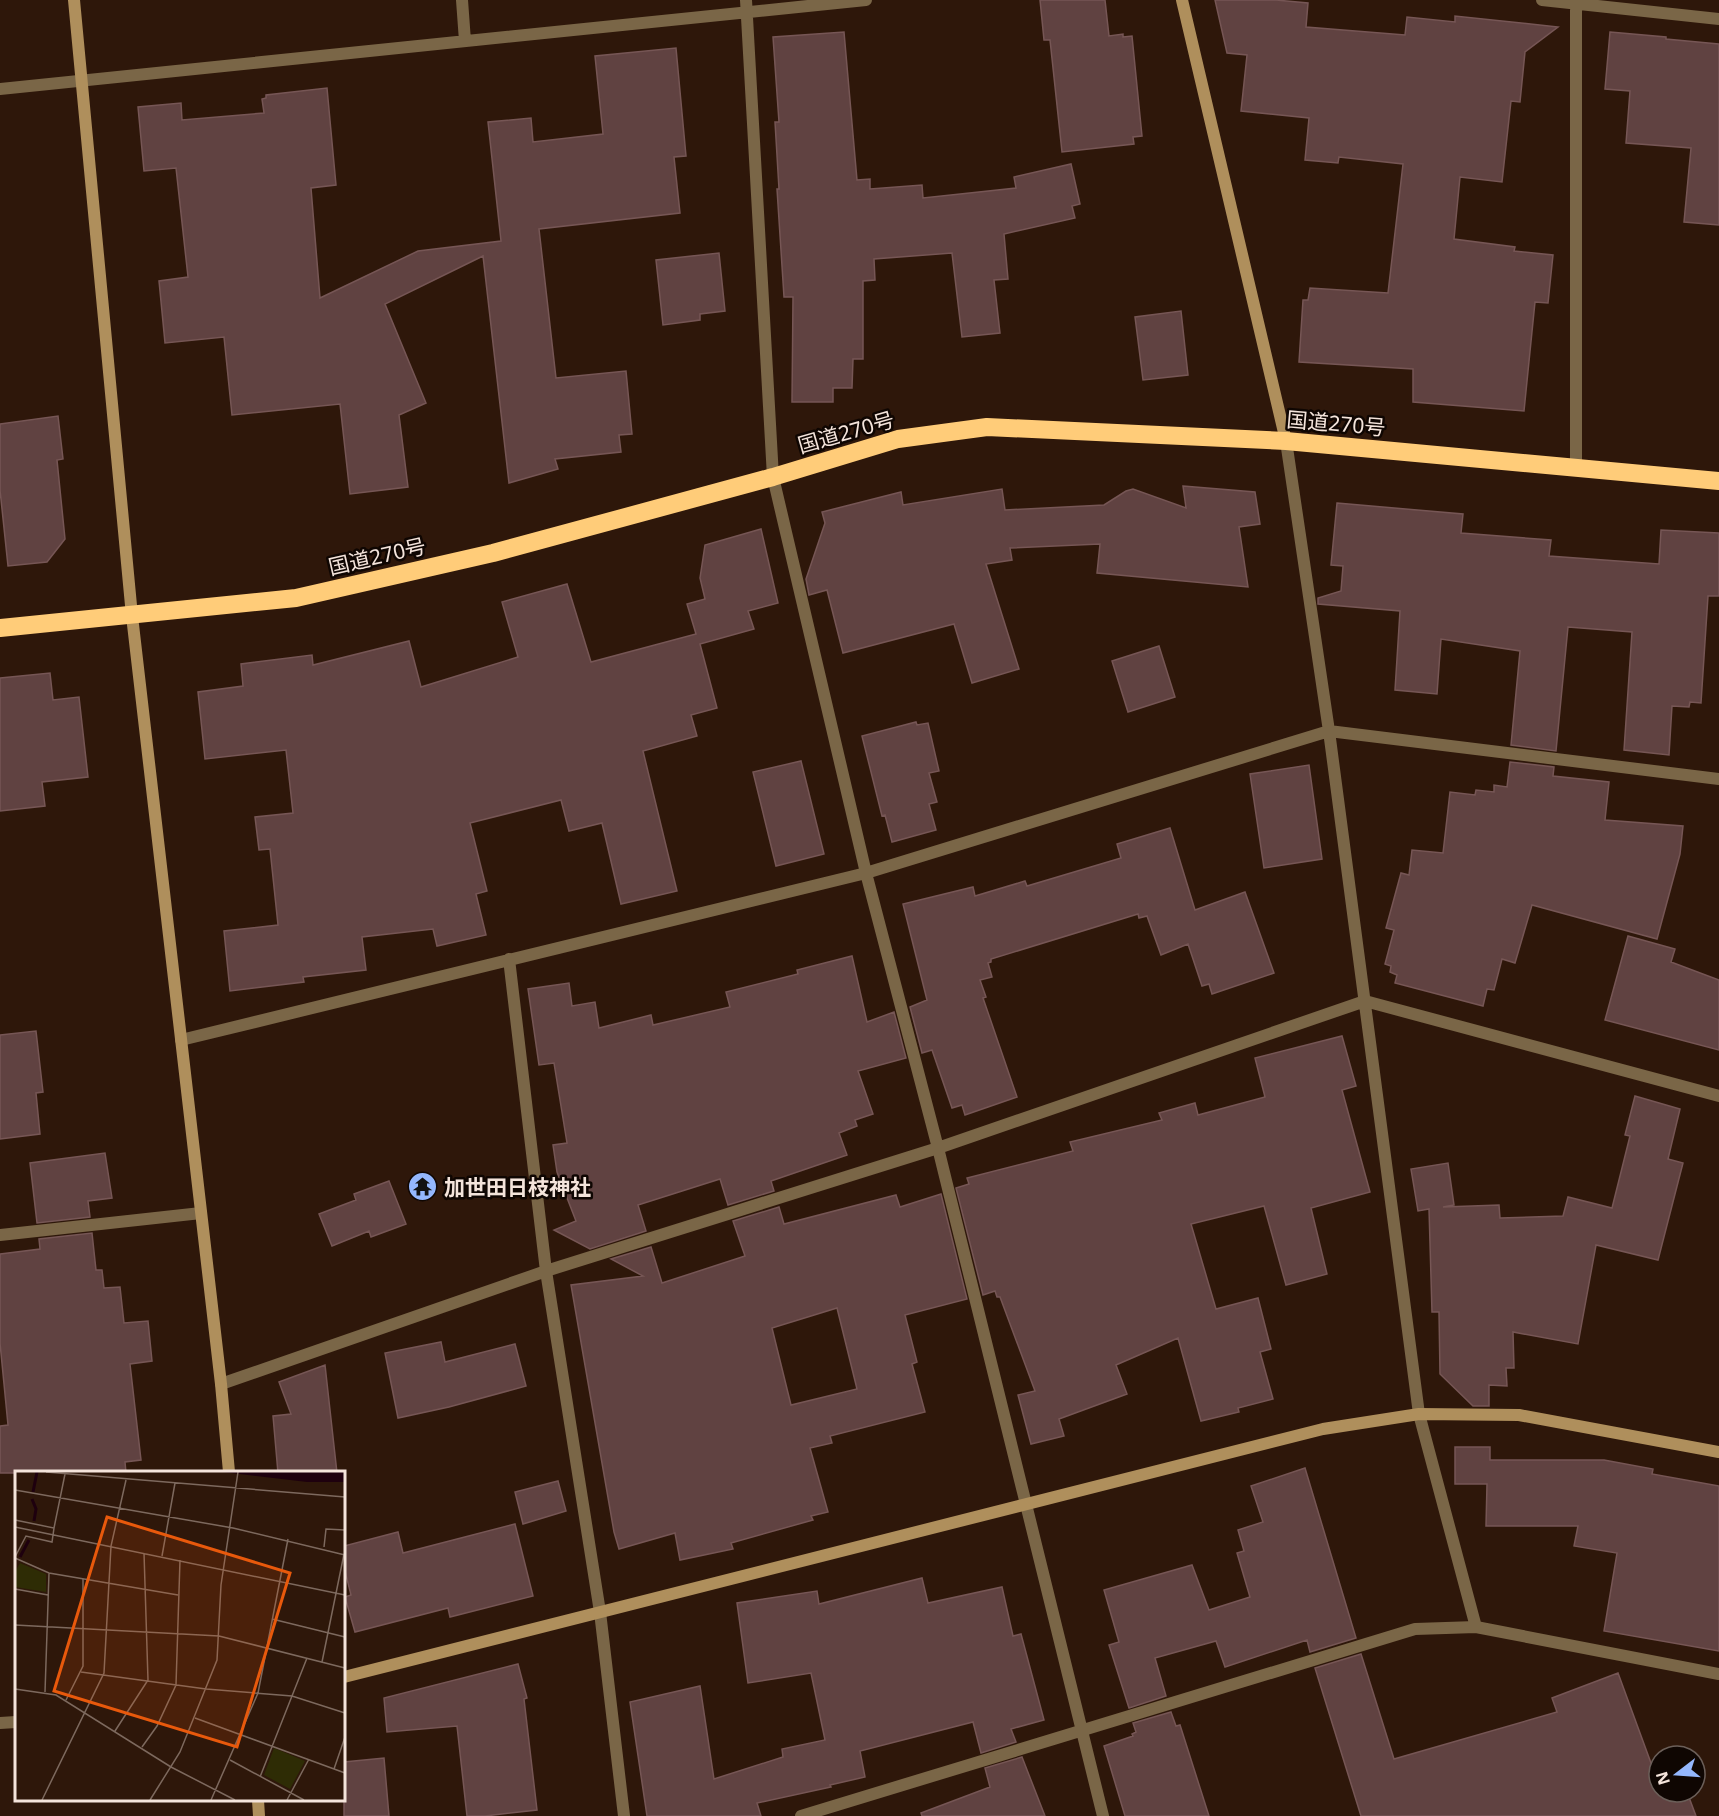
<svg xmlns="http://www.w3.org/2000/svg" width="1719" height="1816" viewBox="0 0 1719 1816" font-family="'Noto Sans','Noto Sans JP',sans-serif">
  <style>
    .building { fill: #604241; stroke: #765655; stroke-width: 1.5; fill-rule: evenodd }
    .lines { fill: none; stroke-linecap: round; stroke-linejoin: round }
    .street { stroke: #7a6647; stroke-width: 12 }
    .secondary { stroke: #af8f5c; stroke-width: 12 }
    .highway { stroke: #ffcc79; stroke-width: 18 }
    .labels { text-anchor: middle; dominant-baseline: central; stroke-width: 5; stroke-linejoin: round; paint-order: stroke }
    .street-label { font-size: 21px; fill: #f4e4db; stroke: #0f0602 }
    .poi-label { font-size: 21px; font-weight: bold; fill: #f4e4db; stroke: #0f0602; text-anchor: start }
    .inset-river { fill: none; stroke: #1e000e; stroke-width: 3 }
    .inset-road { fill: none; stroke: #7d695e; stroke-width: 1.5 }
    .view { fill: #e8590c; fill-opacity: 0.15; stroke: #e8590c; stroke-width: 3 }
    .inset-edge { fill: none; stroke: #f4e4db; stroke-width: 3 }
  </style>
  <rect width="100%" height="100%" fill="#2e170a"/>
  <!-- building -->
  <path class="building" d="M 1040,0 L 1105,0 L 1109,36 L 1123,34 L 1123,37 L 1132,36 L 1142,136 L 1133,137 L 1134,144 L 1062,152 L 1050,40 L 1044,40 Z
    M 1215,0 L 1276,0 L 1308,3 L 1306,27 L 1405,35 L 1407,17 L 1455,22 L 1455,16 L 1558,27 L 1525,52 L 1520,102 L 1511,101 L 1502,182 L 1460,177 L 1454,239 L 1515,247 L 1514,251 L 1553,255 L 1548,303 L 1535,302 L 1524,411 L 1413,402 L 1413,369 L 1299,362 L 1303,300 L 1308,300 L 1310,288 L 1388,293 L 1403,164 L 1339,157 L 1338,163 L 1305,160 L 1309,118 L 1241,111 L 1247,55 L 1227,53 Z
    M 844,32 L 857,180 L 870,179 L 870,189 L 922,185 L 923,198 L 1016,188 L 1014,177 L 1071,164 L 1080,204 L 1072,206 L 1075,218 L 1004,234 L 1008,279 L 994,280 L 1000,333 L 962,337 L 952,253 L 874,259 L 875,280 L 863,281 L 863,359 L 853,359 L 852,388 L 833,388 L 833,402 L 792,402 L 793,297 L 784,297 L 777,189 L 779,189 L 775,122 L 779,122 L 773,37 Z
    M 1610,32 L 1666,37 L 1666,39 L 1719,44 L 1719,225 L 1684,222 L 1691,148 L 1626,143 L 1630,91 L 1605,89 Z
    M 676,48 L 686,156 L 674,157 L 680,213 L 539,229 L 556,378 L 626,371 L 632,434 L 619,435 L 621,452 L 555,459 L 558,469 L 509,483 L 483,256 L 385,304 L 426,403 L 399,415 L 408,487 L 350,494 L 340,404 L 232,415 L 224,337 L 165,343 L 159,281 L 188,277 L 176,168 L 144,171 L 138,107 L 181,103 L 182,120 L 264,113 L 262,99 L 266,98 L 266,95 L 327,88 L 336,185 L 311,188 L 320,298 L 418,251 L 501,241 L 488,122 L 531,118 L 533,142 L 603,134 L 595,56 Z
    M 719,253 L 725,311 L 700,314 L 700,320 L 663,325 L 656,260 Z
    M 1181,311 L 1188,375 L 1143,380 L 1135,317 Z
    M 58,416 L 63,459 L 57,460 L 65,539 L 47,562 L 8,566 L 0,490 L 0,424 Z
    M 1183,486 L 1255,492 L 1260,524 L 1239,527 L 1248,587 L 1097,573 L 1100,544 L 1010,548 L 1012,560 L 986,564 L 1019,669 L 972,683 L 954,624 L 843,653 L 827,590 L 809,595 L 806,579 L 825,523 L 822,512 L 901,492 L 903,505 L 1002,489 L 1005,510 L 1104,505 L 1126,491 L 1133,489 L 1186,508 Z
    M 1337,503 L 1463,514 L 1461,533 L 1551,540 L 1549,556 L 1659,564 L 1661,530 L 1719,533 L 1719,596 L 1708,596 L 1701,703 L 1690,702 L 1689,707 L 1672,706 L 1669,755 L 1624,750 L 1632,632 L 1568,627 L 1556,751 L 1511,745 L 1520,651 L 1441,639 L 1437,694 L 1395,690 L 1400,611 L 1318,604 L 1318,598 L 1341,591 L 1343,566 L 1331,565 Z
    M 761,529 L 778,603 L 748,611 L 754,629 L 700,644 L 717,708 L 691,715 L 697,736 L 643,751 L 677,891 L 621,904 L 602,823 L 569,831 L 561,800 L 470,823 L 487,891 L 476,894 L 486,935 L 437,946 L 433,929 L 362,937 L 366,970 L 303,977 L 304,982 L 230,991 L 224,931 L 278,925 L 270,849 L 259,850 L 255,817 L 293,813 L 286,750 L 205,759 L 198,692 L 243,686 L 241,664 L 312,655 L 313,665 L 409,641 L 421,687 L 518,657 L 502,602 L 567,584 L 591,662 L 696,634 L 687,604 L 705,599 L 700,578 L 705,545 Z
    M 1159,646 L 1175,697 L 1128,712 L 1112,661 Z
    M 50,673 L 53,700 L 79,697 L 88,777 L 42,782 L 45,806 L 0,811 L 0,678 Z
    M 916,722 L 917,725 L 928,723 L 939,771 L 929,773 L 937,802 L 929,804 L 936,830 L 892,842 L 885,815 L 882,816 L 862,736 Z
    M 801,761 L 824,854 L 776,866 L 753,772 Z
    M 1510,762 L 1554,767 L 1553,776 L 1609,782 L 1605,820 L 1683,826 L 1680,854 L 1657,939 L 1532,905 L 1515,963 L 1502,959 L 1494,990 L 1487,989 L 1483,1006 L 1395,983 L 1397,975 L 1390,972 L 1391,966 L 1385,964 L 1394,930 L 1386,928 L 1401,873 L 1409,875 L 1412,850 L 1443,853 L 1450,792 L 1475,795 L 1476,790 L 1494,792 L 1494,785 L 1507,787 Z
    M 1309,765 L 1322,859 L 1264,868 L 1250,774 Z
    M 1170,828 L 1195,910 L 1245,892 L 1274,973 L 1212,994 L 1209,984 L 1202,986 L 1188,944 L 1161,955 L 1147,916 L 1139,918 L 1138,914 L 991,959 L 991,962 L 988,963 L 992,977 L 980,980 L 986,997 L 983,998 L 1017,1097 L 965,1115 L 962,1105 L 952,1108 L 932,1050 L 922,1053 L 910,1007 L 927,1000 L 903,904 L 973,887 L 975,896 L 1025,881 L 1027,886 L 1121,858 L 1117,844 Z
    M 1628,936 L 1675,949 L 1671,962 L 1719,980 L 1719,1050 L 1605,1020 Z
    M 852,956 L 867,1022 L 894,1012 L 906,1058 L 858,1071 L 873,1114 L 855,1120 L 857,1126 L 839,1133 L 847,1155 L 771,1181 L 774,1191 L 728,1205 L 720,1179 L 638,1205 L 646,1231 L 590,1249 L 554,1230 L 576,1221 L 557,1172 L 553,1145 L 567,1143 L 554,1063 L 539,1065 L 528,989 L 569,983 L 572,1006 L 595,1002 L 599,1028 L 651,1015 L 653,1025 L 730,1007 L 726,992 L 798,974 L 797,970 Z
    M 36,1031 L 43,1092 L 36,1093 L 40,1134 L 0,1139 L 0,1035 Z
    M 1342,1036 L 1356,1086 L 1342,1090 L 1370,1192 L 1311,1208 L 1327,1274 L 1286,1285 L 1264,1206 L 1191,1224 L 1216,1309 L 1258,1298 L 1271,1349 L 1260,1352 L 1273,1399 L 1238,1408 L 1239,1412 L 1201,1421 L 1178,1338 L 1116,1365 L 1127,1394 L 1059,1419 L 1064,1436 L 1031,1444 L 1018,1395 L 1035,1391 L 1000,1297 L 997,1297 L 995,1291 L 983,1295 L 956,1188 L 969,1184 L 967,1178 L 1073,1151 L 1070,1142 L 1162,1120 L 1159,1113 L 1195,1103 L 1198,1115 L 1265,1097 L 1255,1058 Z
    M 1635,1096 L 1680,1109 L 1668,1159 L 1683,1163 L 1658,1260 L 1596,1245 L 1578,1344 L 1513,1332 L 1514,1368 L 1506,1368 L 1507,1386 L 1489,1385 L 1489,1406 L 1473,1406 L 1440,1374 L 1439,1312 L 1432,1312 L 1429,1209 L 1418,1211 L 1411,1169 L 1448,1163 L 1454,1205 L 1443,1207 L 1499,1205 L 1500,1218 L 1563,1216 L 1568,1197 L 1612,1208 L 1630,1136 L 1625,1135 Z
    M 105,1153 L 112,1198 L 88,1201 L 90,1217 L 37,1223 L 30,1163 Z
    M 389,1181 L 406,1224 L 371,1237 L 369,1231 L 332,1246 L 319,1214 L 356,1200 L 354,1194 Z
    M 941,1194 L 967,1299 L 905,1315 L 917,1362 L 912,1364 L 925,1412 L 830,1436 L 832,1443 L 810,1448 L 828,1512 L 811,1516 L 813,1520 L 731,1543 L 733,1549 L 680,1560 L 675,1533 L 619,1549 L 614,1532 L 571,1285 L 643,1276 L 611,1259 L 651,1247 L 662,1283 L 745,1256 L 733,1221 L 779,1207 L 784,1224 L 896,1195 L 900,1207 ZM 837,1308 L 857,1389 L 791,1405 L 772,1328 Z
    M 92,1233 L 96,1270 L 102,1270 L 104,1288 L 120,1287 L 124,1323 L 148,1321 L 152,1361 L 130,1364 L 141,1460 L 125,1462 L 126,1473 L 0,1473 L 0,1426 L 8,1425 L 0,1343 L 0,1254 L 40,1249 L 39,1239 Z
    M 441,1342 L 445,1362 L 515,1344 L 526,1386 L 449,1407 L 398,1418 L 385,1353 Z
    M 325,1365 L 337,1473 L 278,1473 L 273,1416 L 291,1414 L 279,1382 Z
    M 1455,1447 L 1490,1447 L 1490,1460 L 1604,1460 L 1653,1469 L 1652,1474 L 1719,1486 L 1719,1651 L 1604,1631 L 1617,1553 L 1574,1546 L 1578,1526 L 1486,1526 L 1487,1484 L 1455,1484 Z
    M 1305,1468 L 1356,1638 L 1310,1652 L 1307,1640 L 1225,1667 L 1216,1641 L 1155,1658 L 1166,1696 L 1129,1708 L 1109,1645 L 1119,1642 L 1104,1590 L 1192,1565 L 1209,1610 L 1250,1597 L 1237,1553 L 1244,1551 L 1238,1530 L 1263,1522 L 1251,1486 Z
    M 558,1481 L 566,1511 L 523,1524 L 515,1492 Z
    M 515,1524 L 533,1596 L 450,1617 L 448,1608 L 355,1632 L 345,1597 L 351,1595 L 344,1567 L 344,1546 L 398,1532 L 403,1553 Z
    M 922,1578 L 928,1603 L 1002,1587 L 1013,1636 L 1021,1634 L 1044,1720 L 1011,1729 L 1016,1742 L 981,1753 L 973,1722 L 860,1751 L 865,1777 L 830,1785 L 831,1787 L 757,1803 L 761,1816 L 647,1816 L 630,1702 L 700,1686 L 714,1779 L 783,1757 L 782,1749 L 825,1740 L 811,1673 L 748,1683 L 737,1603 L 817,1591 L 819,1604 Z
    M 1361,1654 L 1394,1759 L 1557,1712 L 1552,1698 L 1618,1673 L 1651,1763 L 1659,1760 L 1659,1792 L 1687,1792 L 1696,1816 L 1361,1816 L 1315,1668 Z
    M 518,1664 L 527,1698 L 524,1699 L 537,1810 L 485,1816 L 467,1816 L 457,1726 L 387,1732 L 384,1698 Z
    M 1171,1712 L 1176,1726 L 1180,1725 L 1209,1816 L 1125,1816 L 1104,1746 L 1133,1736 L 1132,1734 L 1136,1732 L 1133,1723 Z
    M 1022,1757 L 1045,1816 L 922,1816 L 921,1813 L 990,1787 L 985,1768 Z
    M 384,1758 L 389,1816 L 344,1816 L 344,1762 Z"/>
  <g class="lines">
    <!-- street -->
    <path class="street" d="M 462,0 L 465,41
      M 746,0 L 773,477 L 866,873 L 938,1148 L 1103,1816
      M 1542,0 L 1719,19
      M 0,89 L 866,0
      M 1286,441 L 1329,731 L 1419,1414 L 1476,1627
      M 1576,467 L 1576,0
      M 509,959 L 546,1271 L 600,1612 L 624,1816
      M 181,1040 L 866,873 L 1329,731 L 1719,779
      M 0,1235 L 201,1213
      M 221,1384 L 546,1271 L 938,1148 L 1365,1001 L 1719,1096
      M 0,1723 L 16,1722
      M 801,1816 L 1415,1629 L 1476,1627 L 1719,1674"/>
    <!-- secondary -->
    <path class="secondary" d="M 74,0 L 132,616 L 221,1384 L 229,1472
      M 1182,0 L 1286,441
      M 344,1677 L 1323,1429 L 1419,1414 L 1519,1415 L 1719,1452
      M 258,1800 L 259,1816"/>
    <!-- highway -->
    <path class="highway" d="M 0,628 L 296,598 L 493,553 L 773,477 L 898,439 L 987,427 L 1286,441 L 1719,481"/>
  </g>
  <!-- icons -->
  <defs>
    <symbol id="temple-disc" viewBox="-11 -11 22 22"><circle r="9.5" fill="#94b7fd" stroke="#0f0602"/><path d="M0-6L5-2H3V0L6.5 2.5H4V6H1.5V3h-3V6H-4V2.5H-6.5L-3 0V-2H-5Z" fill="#111"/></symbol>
  </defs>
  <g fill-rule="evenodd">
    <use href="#temple-disc" x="406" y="1170" width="33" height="33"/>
  </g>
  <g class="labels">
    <!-- street labels -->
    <g class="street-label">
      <text transform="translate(1336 423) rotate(5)">国道270号</text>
      <text transform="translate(846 432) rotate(-16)">国道270号</text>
      <text transform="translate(377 556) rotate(-13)">国道270号</text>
    </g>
    <!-- poi labels -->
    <g class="poi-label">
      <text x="444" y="1187">加世田日枝神社</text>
    </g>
  </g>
  <!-- overview -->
  <g transform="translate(15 1471)">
    <rect width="330" height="330" fill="#2e170a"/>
    <path d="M 5,92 L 31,103 L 31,121 L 0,116 L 0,101 ZM 259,277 L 290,290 L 275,318 L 249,304 Z" fill="#2e2c05"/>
    <path d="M 208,1 L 330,1 L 330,11 L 292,11 Z" fill="#1e000e"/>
    <path class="inset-river" d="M 18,21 L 22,1M 17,28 L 21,38 L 19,50M 5,86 L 14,69"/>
    <path class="inset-road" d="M 31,1 L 330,26M 0,19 L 218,57 L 330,84M 0,49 L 39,57 L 37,71 L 11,65 L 0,86M 0,56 L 330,124M 39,57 L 50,3M 309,76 L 311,58 L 330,59M 147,85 L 160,12M 0,87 L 34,102 L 163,124M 0,118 L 33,124M 257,148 L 330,166M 0,154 L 204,165 L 330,197M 307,191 L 329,83M 66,201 L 191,218 L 277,225 L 330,242M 0,218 L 41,224 L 156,296 L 220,329M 30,221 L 34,102M 51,229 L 68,195 L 68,108M 180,247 L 330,302M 100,260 L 133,209 L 129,82M 127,276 L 142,255 L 161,214 L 165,89M 215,289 L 289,329M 319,298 L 330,266M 245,306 L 292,187M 27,329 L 89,202 L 96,75 L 111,9M 135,329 L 165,281 L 202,189 L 206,114 L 223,1M 196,329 L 243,222 L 273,68M 272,329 L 294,288"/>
    <path class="view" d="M 92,46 L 275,102 L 222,276 L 39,220 Z"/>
    <rect width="330" height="330" class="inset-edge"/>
  </g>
  <!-- north arrow -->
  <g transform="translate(1677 1774) rotate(253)"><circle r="28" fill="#0f0602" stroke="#6b5f59" stroke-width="1.5"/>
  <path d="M0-4.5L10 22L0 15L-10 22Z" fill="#94b7fd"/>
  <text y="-9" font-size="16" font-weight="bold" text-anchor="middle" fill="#f4e4db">N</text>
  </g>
</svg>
